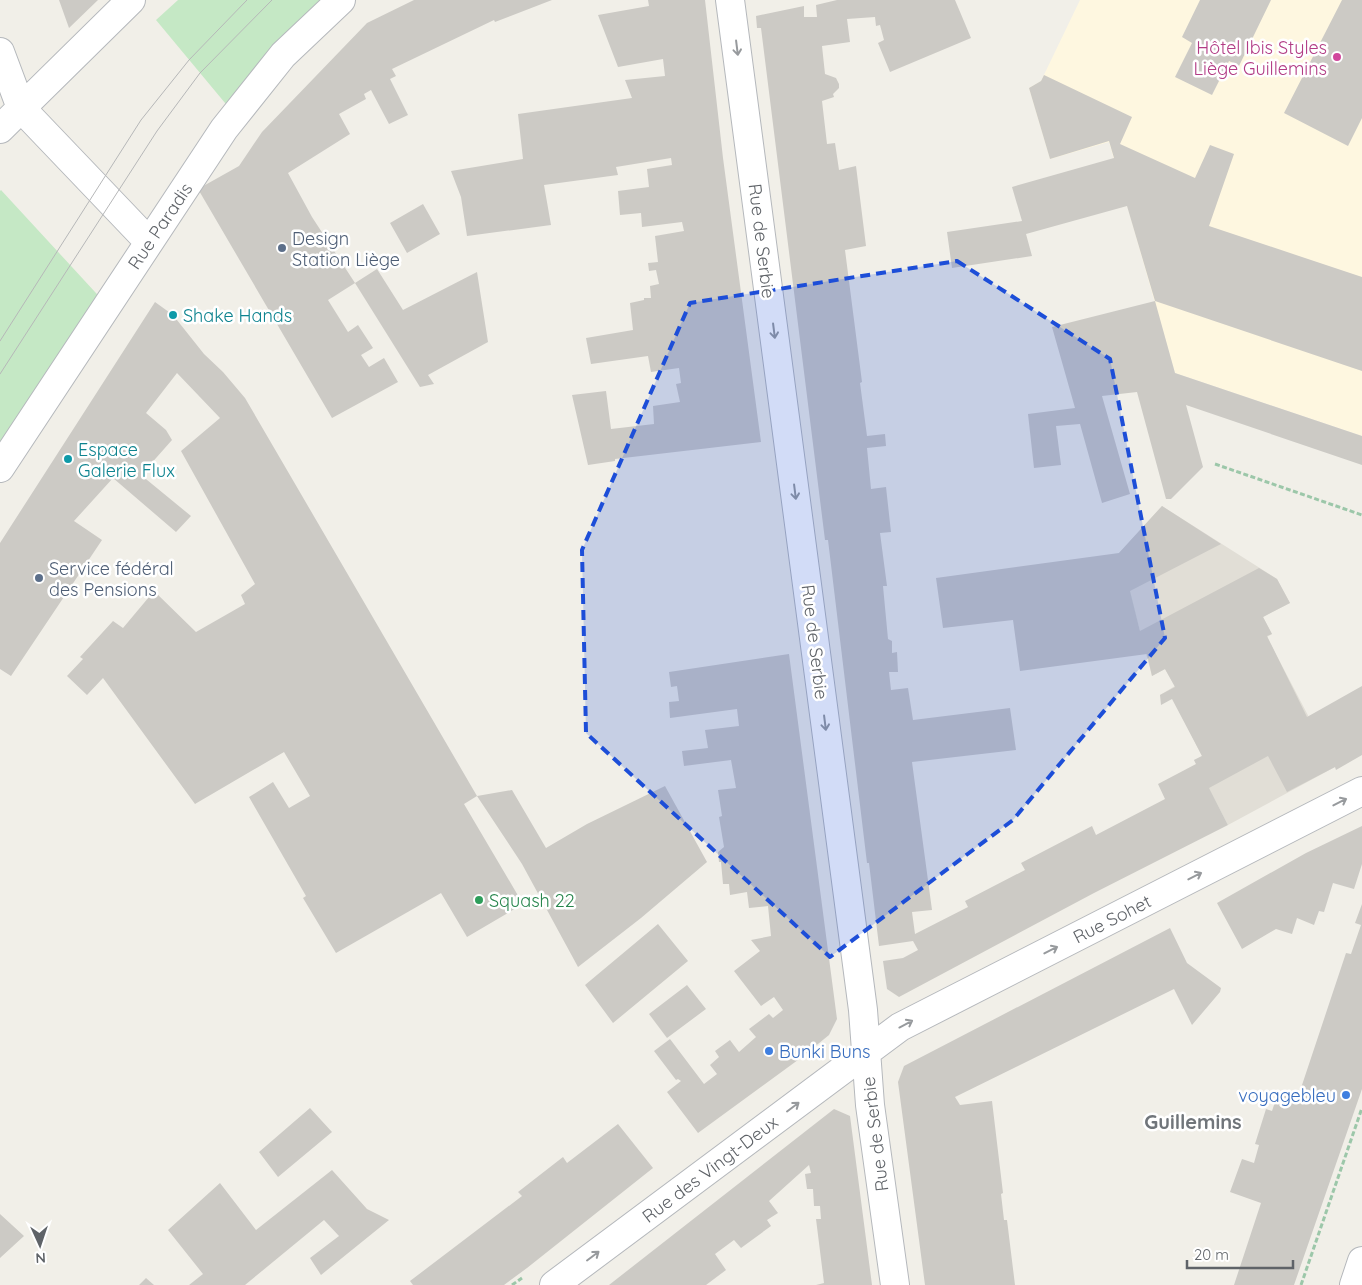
<svg xmlns="http://www.w3.org/2000/svg" width="1362" height="1285" viewBox="0 0 1362 1285" font-family="Quicksand,sans-serif">
  <style>
    .commercial { fill: #fef7e0 }
    .education { fill: #e1ded6 }
    .green { fill: #c5e8c5 }
    .building { fill: #cccac5 }
    .lines { fill: none; stroke-linecap: round; stroke-linejoin: round }
    .minor-casing { stroke: #b5b8bc; stroke-width: 30 }
    .path { stroke: #9cc7a9; stroke-width: 3; stroke-dasharray: 5 2.5; stroke-linecap: butt }
    .minor { stroke: #fff; stroke-width: 28 }
    .tram { stroke: #b6b7b8; stroke-width: 1 }
    .oneway { stroke: #979a9d }
    .marked { fill: #1d4ed8; fill-opacity: 0.2; stroke: #1d4ed8; stroke-width: 4; stroke-dasharray: 10 6; stroke-linejoin: round }
    .hotel-dot { fill: #d1479c; stroke: #fff; stroke-width: 2 }
    .service-dot { fill: #5c6f8a; stroke: #fff; stroke-width: 2 }
    .culture-dot { fill: #0f9aa8; stroke: #fff; stroke-width: 2 }
    .leisure-dot { fill: #2e9e5b; stroke: #fff; stroke-width: 2 }
    .shop-dot { fill: #3f7fe0; stroke: #fff; stroke-width: 2 }
    .labels { text-anchor: middle; dominant-baseline: central; stroke-width: 5; stroke-linejoin: round; paint-order: stroke }
    .hotel-label { font-size: 18px; fill: #b23c85; stroke: #fff; text-anchor: end }
    .street-label { font-size: 18px; fill: #5f6368; stroke: #fff }
    .service-label { font-size: 18px; fill: #4e5e75; stroke: #fff; text-anchor: start }
    .culture-label { font-size: 18px; fill: #0d838f; stroke: #fff; text-anchor: start }
    .leisure-label { font-size: 18px; fill: #27864d; stroke: #fff; text-anchor: start }
    .shop-label { font-size: 18px; fill: #366cbe; stroke: #fff; text-anchor: start }
    .quarter-label { font-size: 20px; font-weight: bold; fill: #70757a; stroke: #fff }
  </style>
  <rect width="100%" height="100%" fill="#f1efe8"/>
  <!-- commercial -->
  <path class="commercial" d="M 1080,0 L 1362,0 L 1362,436 L 1175,373 L 1109,142 L 1050,159 L 1029,88 L 1041,81 Z"/>
  <!-- education -->
  <path class="education" d="M 1162,506 L 1277,579 L 1290,603 L 1263,617 L 1272,634 L 1267,637 L 1335,767 L 1228,825 L 1194,760 L 1202,756 L 1173,699 L 1160,695 L 1175,686 L 1165,669 L 1152,676 L 1119,553 Z"/>
  <!-- green -->
  <path class="green" d="M 178,0 L 341,0 L 235,115 L 156,20 Z
    M 1,190 L 107,305 L 0,469 L 0,191 Z"/>
  <!-- building -->
  <path class="building" d="M 59,0 L 98,0 L 69,28 Z
    M 414,0 L 552,0 L 495,22 L 494,20 L 392,69 L 396,76 L 390,79 L 408,115 L 389,124 L 371,90 L 364,94 L 366,99 L 339,114 L 350,134 L 288,173 L 312,217 L 355,283 L 377,269 L 403,310 L 477,272 L 488,342 L 428,375 L 434,384 L 420,387 L 355,283 L 328,300 L 348,332 L 358,325 L 373,348 L 361,355 L 369,367 L 384,358 L 398,382 L 332,418 L 198,189 L 239,166 L 262,132 L 367,23 Z
    M 648,0 L 705,0 L 723,158 L 761,442 L 615,459 L 615,461 L 588,465 L 572,395 L 606,391 L 611,429 L 654,424 L 653,406 L 680,402 L 676,384 L 681,383 L 679,368 L 651,372 L 648,356 L 591,364 L 586,338 L 633,330 L 630,303 L 644,300 L 644,298 L 651,298 L 650,286 L 659,284 L 656,270 L 649,271 L 648,263 L 658,262 L 655,236 L 684,231 L 682,222 L 642,227 L 641,213 L 620,215 L 618,191 L 649,187 L 647,169 L 672,165 L 671,158 L 616,167 L 618,175 L 544,185 L 551,225 L 467,236 L 461,197 L 451,171 L 523,159 L 518,114 L 632,98 L 625,80 L 665,76 L 663,59 L 618,67 L 598,15 L 649,6 Z
    M 837,0 L 955,0 L 971,38 L 890,72 L 878,43 L 884,40 L 880,25 L 876,26 L 875,17 L 847,19 L 850,42 L 822,46 L 825,74 L 836,78 L 839,84 L 839,88 L 833,94 L 834,97 L 822,101 L 827,144 L 835,143 L 839,170 L 856,166 L 866,246 L 845,250 L 862,382 L 860,383 L 867,436 L 885,434 L 886,446 L 867,448 L 871,489 L 886,487 L 891,532 L 880,533 L 887,586 L 883,586 L 888,639 L 892,641 L 892,653 L 897,652 L 898,672 L 889,672 L 891,690 L 908,688 L 913,720 L 1010,708 L 1016,750 L 912,762 L 932,910 L 912,912 L 915,934 L 968,907 L 965,901 L 1025,870 L 1021,863 L 1092,826 L 1096,835 L 1165,799 L 1158,784 L 1196,764 L 1194,760 L 1202,756 L 1172,699 L 1161,705 L 1160,695 L 1175,687 L 1165,669 L 1152,676 L 1147,654 L 1020,671 L 1013,620 L 943,628 L 936,578 L 1119,553 L 1162,506 L 1221,544 L 1130,591 L 1140,631 L 1259,568 L 1277,579 L 1290,603 L 1263,617 L 1272,634 L 1267,636 L 1307,717 L 1362,686 L 1362,755 L 1336,770 L 1335,767 L 1287,792 L 1268,756 L 1209,788 L 1228,825 L 1094,893 L 899,997 L 887,989 L 883,961 L 903,958 L 918,950 L 913,941 L 879,946 L 869,863 L 867,863 L 828,540 L 825,540 L 761,28 L 757,28 L 756,16 L 804,6 L 804,17 L 817,17 L 816,5 Z
    M 1200,0 L 1271,0 L 1239,66 L 1229,61 L 1212,95 L 1175,77 L 1192,43 L 1182,37 Z
    M 1342,0 L 1362,0 L 1362,118 L 1348,146 L 1284,113 Z
    M 1044,75 L 1132,117 L 1120,144 L 1195,178 L 1210,145 L 1234,154 L 1209,226 L 1362,277 L 1362,371 L 1155,301 L 1175,373 L 1362,436 L 1362,465 L 1186,405 L 1203,467 L 1171,499 L 1166,499 L 1137,392 L 1102,396 L 1130,494 L 1102,503 L 1080,424 L 1056,426 L 1061,465 L 1034,468 L 1028,414 L 1075,408 L 1052,327 L 1155,301 L 1127,206 L 1026,234 L 1032,256 L 952,268 L 947,232 L 1022,221 L 1012,187 L 1114,158 L 1109,141 L 1050,159 L 1029,88 L 1041,81 Z
    M 423,204 L 440,234 L 407,253 L 390,223 Z
    M 155,302 L 173,315 L 204,354 L 223,372 L 245,398 L 477,796 L 464,804 L 523,904 L 467,937 L 441,893 L 336,953 L 303,898 L 306,896 L 249,797 L 273,782 L 289,808 L 310,796 L 284,752 L 195,804 L 103,678 L 87,695 L 67,676 L 83,659 L 80,657 L 113,621 L 123,628 L 154,591 L 196,632 L 245,604 L 241,595 L 255,584 L 181,451 L 220,418 L 177,373 L 146,413 L 166,430 L 172,440 L 141,475 L 191,516 L 176,532 L 113,478 L 74,521 L 102,540 L 11,676 L 0,669 L 0,543 Z
    M 789,654 L 837,1019 L 829,1035 L 802,1057 L 698,1133 L 667,1092 L 681,1081 L 678,1079 L 676,1080 L 654,1051 L 670,1039 L 704,1084 L 717,1074 L 710,1065 L 719,1057 L 715,1051 L 730,1040 L 739,1052 L 756,1037 L 749,1029 L 769,1014 L 773,1018 L 783,1010 L 774,997 L 761,1006 L 734,971 L 760,951 L 751,940 L 771,936 L 768,906 L 749,908 L 747,892 L 730,895 L 729,884 L 723,884 L 721,862 L 719,862 L 718,852 L 724,847 L 719,817 L 722,816 L 718,790 L 736,788 L 731,760 L 684,766 L 682,751 L 708,748 L 705,730 L 739,726 L 737,709 L 670,718 L 669,702 L 679,701 L 677,686 L 671,687 L 669,672 Z
    M 665,786 L 707,862 L 641,918 L 578,967 L 522,864 L 477,796 L 512,790 L 546,848 L 587,824 Z
    M 1362,826 L 1362,864 L 1354,889 L 1333,883 L 1324,912 L 1319,911 L 1314,925 L 1297,918 L 1292,934 L 1276,929 L 1242,949 L 1217,903 L 1306,853 Z
    M 1362,904 L 1362,1089 L 1294,1285 L 1234,1285 L 1261,1203 L 1230,1192 L 1242,1159 L 1254,1163 L 1259,1145 L 1255,1144 L 1266,1109 L 1272,1111 L 1278,1093 L 1297,1100 L 1346,953 L 1351,954 L 1361,925 L 1355,923 Z
    M 658,924 L 688,961 L 613,1023 L 585,985 Z
    M 1170,928 L 1187,963 L 1221,988 L 1220,992 L 1192,1025 L 1174,989 L 955,1097 L 960,1105 L 992,1101 L 1003,1193 L 1001,1194 L 1004,1220 L 1007,1220 L 1015,1285 L 925,1285 L 898,1082 L 904,1066 Z
    M 687,985 L 706,1009 L 667,1038 L 649,1014 Z
    M 310,1108 L 332,1132 L 278,1177 L 259,1152 Z
    M 834,1109 L 850,1116 L 872,1285 L 816,1285 L 824,1283 L 816,1219 L 821,1219 L 820,1206 L 814,1206 L 813,1189 L 807,1189 L 805,1174 L 811,1173 L 809,1165 L 769,1201 L 778,1213 L 767,1220 L 771,1226 L 741,1248 L 734,1240 L 715,1254 L 726,1270 L 706,1285 L 609,1285 Z
    M 618,1124 L 653,1168 L 527,1268 L 504,1285 L 413,1285 L 410,1281 L 522,1196 L 518,1192 L 563,1157 L 567,1163 Z
    M 332,1170 L 367,1209 L 389,1220 L 321,1275 L 310,1258 L 339,1236 L 324,1220 L 245,1285 L 189,1285 L 203,1274 L 168,1230 L 220,1183 L 256,1230 Z
    M 0,1214 L 24,1236 L 0,1258 Z
    M 146,1278 L 154,1285 L 139,1285 Z"/>
  <g class="lines">
    <defs>
      <path id="minor" d="M 730,0 L 863,1010 L 870,1105 L 895,1285
        M 0,52 L 21,108 L 149,242
        M 0,129 L 131,0
        M 0,468 L 224,129 L 283,55 L 341,0
        M 554,1285 L 900,1027 L 1362,791
        M 1354,1285 L 1362,1261"/>
    </defs>
    <!-- minor casing -->
    <use href="#minor" class="minor-casing"/>
    <!-- path -->
    <path class="path" d="M 1215,464 L 1362,515
      M 512,1285 L 522,1278
      M 1301,1285 L 1362,1108"/>
    <!-- minor -->
    <use href="#minor" class="minor"/>
    <!-- tram -->
    <path class="tram" d="M 0,341 L 141,120 L 189,60 L 247,0
      M 0,374 L 157,131 L 200,73 L 272,0"/>
  </g>
  <!-- one-way arrows -->
  <defs><path id="oneway-shaft" d="M-6 0H5M1.5-3L5.5 0L1.5 3" fill="none" stroke-width="1.6" stroke-linecap="round" stroke-linejoin="round" transform="scale(1.25)"/></defs>
  <g class="oneway">
    <use href="#oneway-shaft" transform="translate(737 48) rotate(83)"/>
    <use href="#oneway-shaft" transform="translate(774 331) rotate(83)"/>
    <use href="#oneway-shaft" transform="translate(795 492) rotate(83)"/>
    <use href="#oneway-shaft" transform="translate(825 723) rotate(83)"/>
    <use href="#oneway-shaft" transform="translate(1340 802) rotate(-27)"/>
    <use href="#oneway-shaft" transform="translate(1195 876) rotate(-27)"/>
    <use href="#oneway-shaft" transform="translate(1051 950) rotate(-27)"/>
    <use href="#oneway-shaft" transform="translate(906 1024) rotate(-28)"/>
    <use href="#oneway-shaft" transform="translate(793 1107) rotate(-37)"/>
    <use href="#oneway-shaft" transform="translate(593 1256) rotate(-37)"/>
  </g>
  <!-- marked area -->
  <path class="marked" d="M 957,261 L 1110,359 L 1165,638 L 1013,820 L 830,957 L 586,733 L 582,550 L 690,303 Z"/>
  <!-- markers -->
  <circle class="hotel-dot" cx="1337" cy="57" r="5"/>
  <g class="service-dot">
    <circle cx="282" cy="248" r="5"/>
    <circle cx="39" cy="578" r="5"/>
  </g>
  <g class="culture-dot">
    <circle cx="173" cy="315" r="5"/>
    <circle cx="68" cy="459" r="5"/>
  </g>
  <circle class="leisure-dot" cx="479" cy="900" r="5"/>
  <g class="shop-dot">
    <circle cx="769" cy="1051" r="5"/>
    <circle cx="1346" cy="1095" r="5"/>
  </g>
  <g class="labels">
    <!-- hotel labels -->
    <g class="hotel-label">
      <text x="1327" y="47">Hôtel Ibis Styles<tspan x="1327" dy="21">Liège Guillemins</tspan></text>
    </g>
    <!-- street labels -->
    <g class="street-label">
      <text transform="translate(160 226) rotate(-56)">Rue Paradis</text>
      <text transform="translate(762 241) rotate(83)">Rue de Serbie</text>
      <text transform="translate(815 642) rotate(83)">Rue de Serbie</text>
      <text transform="translate(1112 919) rotate(-27)">Rue Sohet</text>
      <text transform="translate(875 1134) rotate(-97)">Rue de Serbie</text>
      <text transform="translate(710 1169) rotate(-37)">Rue des Vingt-Deux</text>
    </g>
    <!-- service labels -->
    <g class="service-label">
      <text x="292" y="238">Design<tspan x="292" dy="21">Station Liège</tspan></text>
      <text x="49" y="568">Service fédéral<tspan x="49" dy="21">des Pensions</tspan></text>
    </g>
    <!-- culture labels -->
    <g class="culture-label">
      <text x="183" y="315">Shake Hands</text>
      <text x="78" y="449">Espace<tspan x="78" dy="21">Galerie Flux</tspan></text>
    </g>
    <!-- leisure labels -->
    <g class="leisure-label">
      <text x="489" y="900">Squash 22</text>
    </g>
    <!-- shop labels -->
    <g class="shop-label">
      <text x="779" y="1051">Bunki Buns</text>
      <text x="1336" y="1095" text-anchor="end">voyagebleu</text>
    </g>
    <!-- quarter labels -->
    <g class="quarter-label">
      <text x="1193" y="1121">Guillemins</text>
    </g>
  </g>
  <!-- north arrow -->
  <g transform="translate(40 1245) rotate(177)" stroke="#ffffff" stroke-width="4" paint-order="stroke">
  <path d="M0-4L9 19L0 12L-9 19Z" fill="#5f6368"/>
  <text y="-8" font-size="14" font-weight="bold" text-anchor="middle" fill="#5f6368">N</text>
  </g>
  <!-- scale -->
  <path d="M1187 1260v8h106v-8" fill="none" stroke="#5f6368" stroke-width="2.5"/>
  <text x="1194" y="1260" font-size="15" fill="#5f6368" stroke="#ffffff" stroke-width="4" paint-order="stroke">20 m</text>
</svg>
